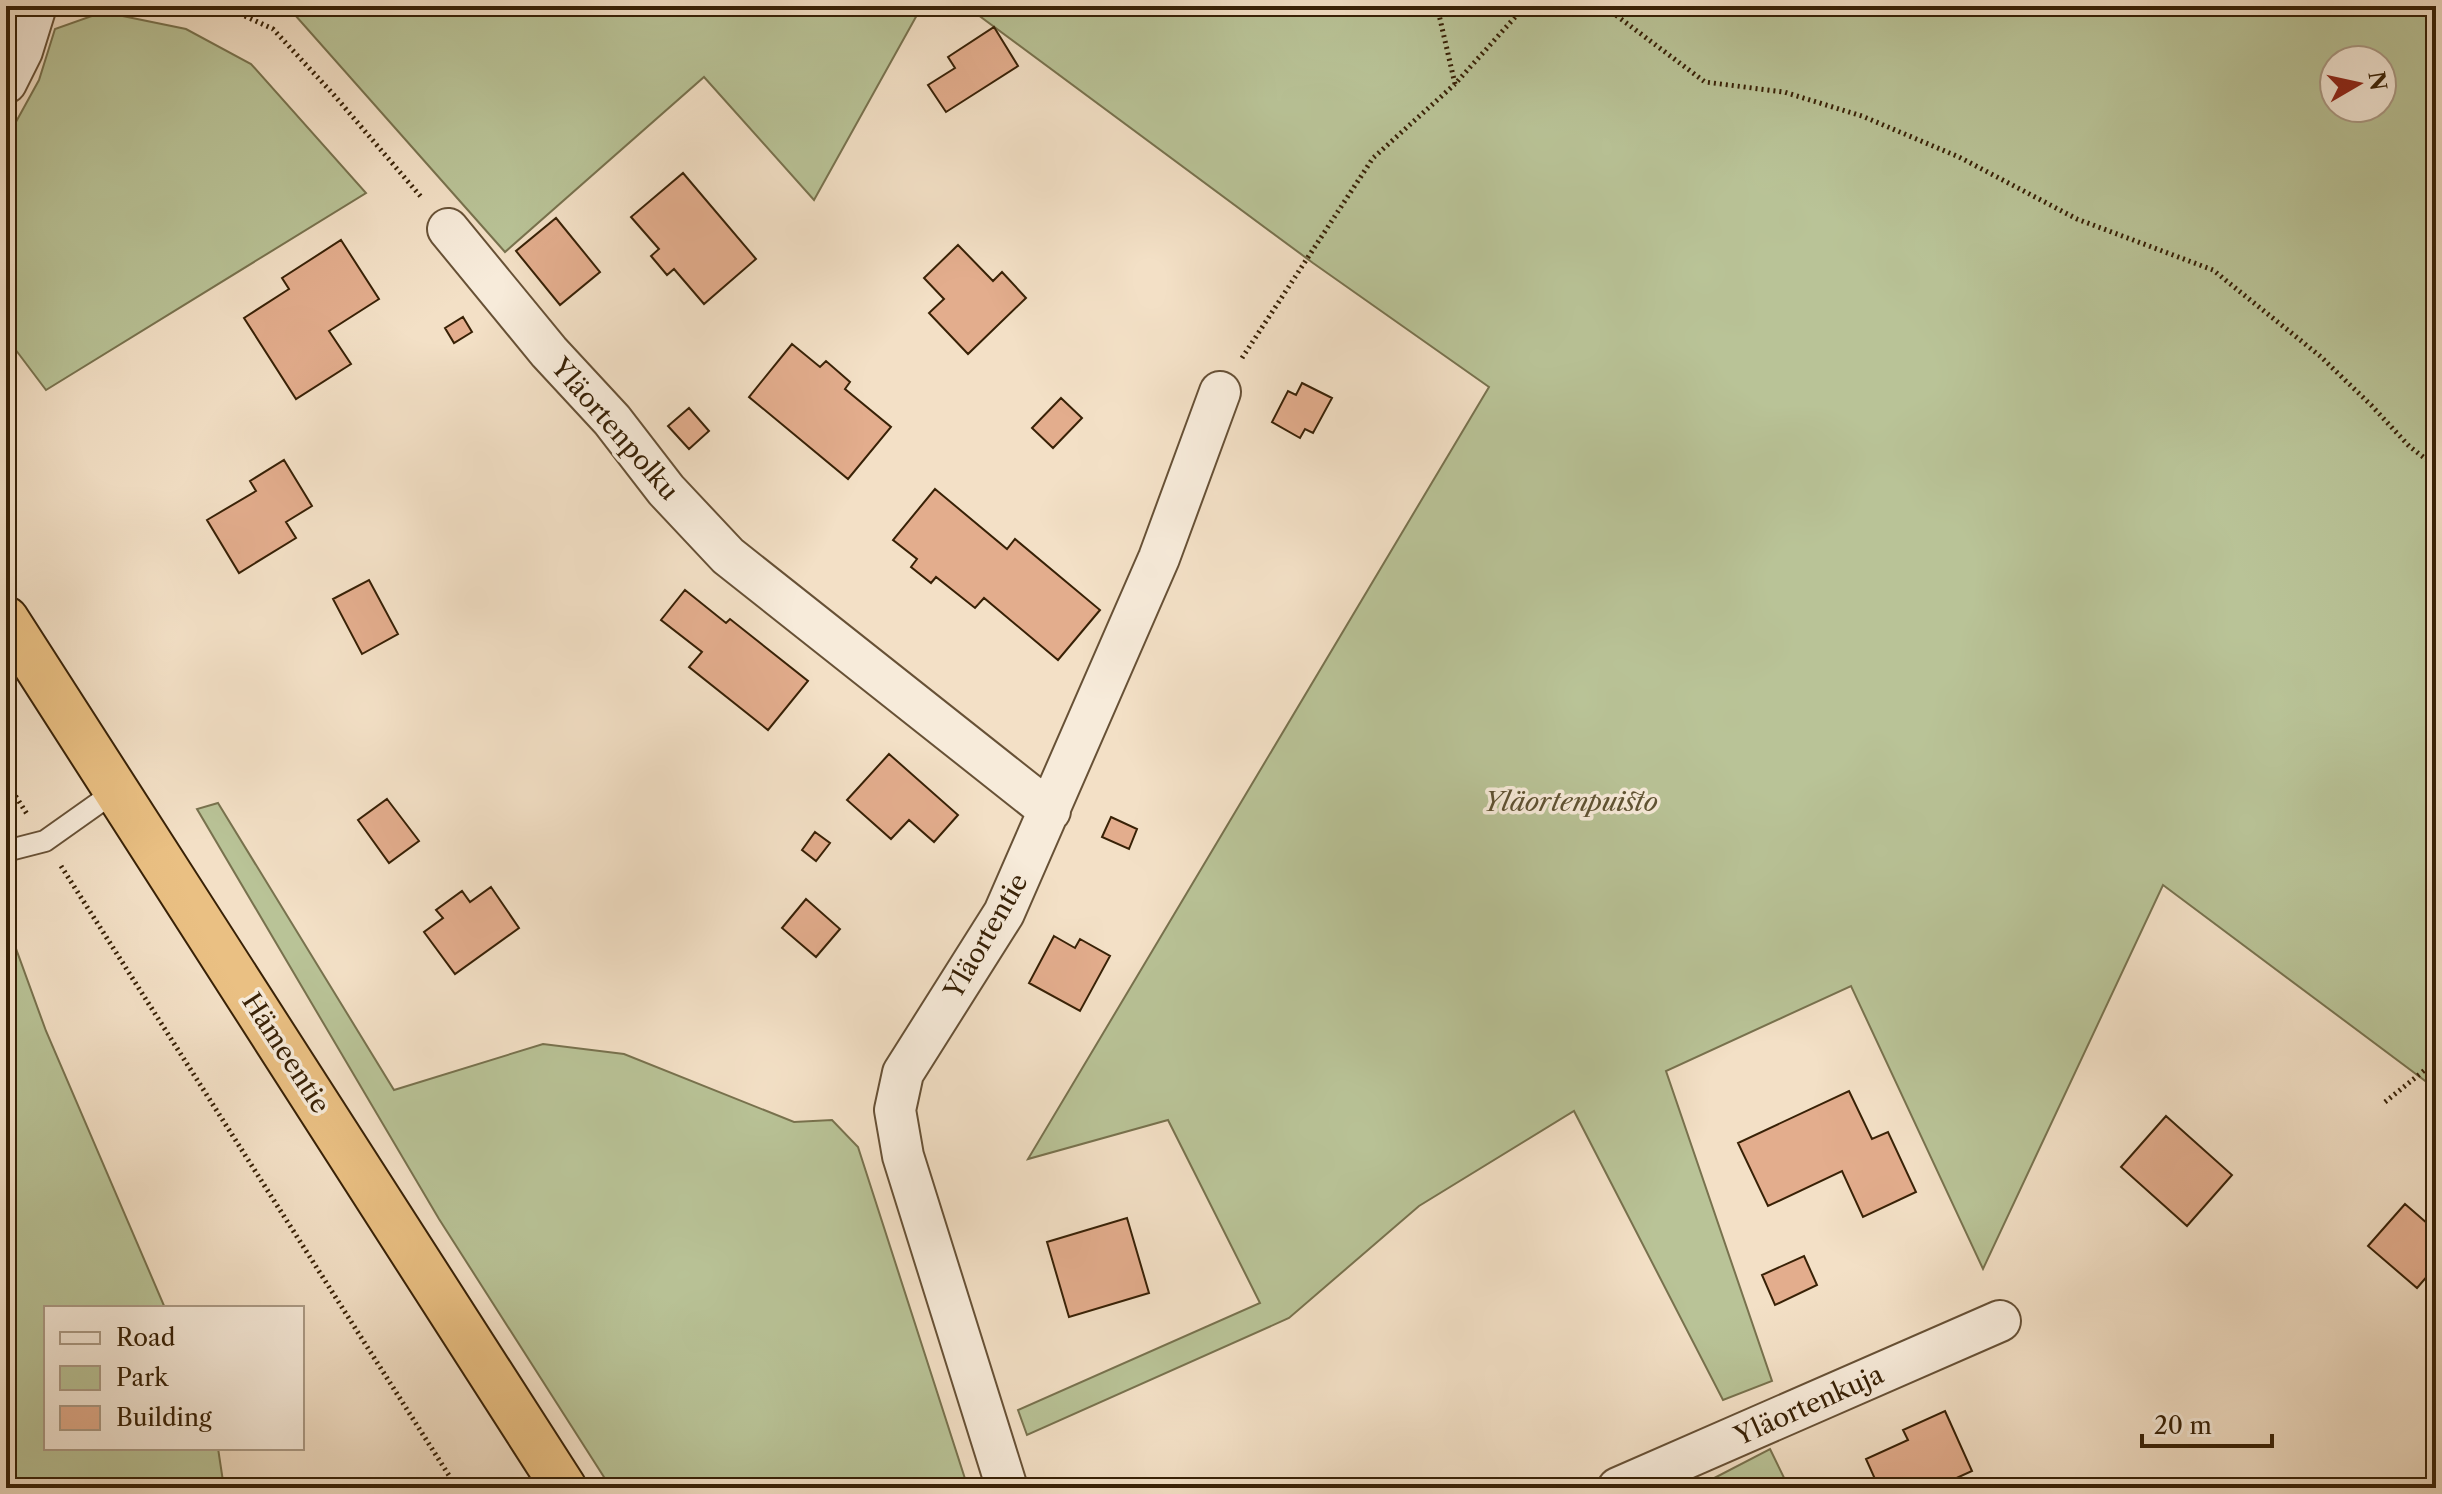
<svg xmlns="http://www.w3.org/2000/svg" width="2442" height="1494" viewBox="0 0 2442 1494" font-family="'Libre Caslon Text',serif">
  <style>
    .green { fill: #b9c397; stroke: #78724e; stroke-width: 2; fill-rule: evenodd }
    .building { fill: #e3ad8d; stroke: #382106; stroke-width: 2 }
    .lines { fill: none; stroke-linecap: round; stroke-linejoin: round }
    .service-casing { stroke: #675136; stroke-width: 24 }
    .minor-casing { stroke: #675136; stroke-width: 44 }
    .trunk-casing { stroke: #382106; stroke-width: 48 }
    .path { stroke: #382106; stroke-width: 5; stroke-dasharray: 2 4; stroke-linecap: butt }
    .service { stroke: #f7ebda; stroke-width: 20 }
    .minor { stroke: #f7ebda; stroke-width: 40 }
    .trunk { stroke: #eac083; stroke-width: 44 }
    .labels { text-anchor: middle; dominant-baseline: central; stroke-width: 7; stroke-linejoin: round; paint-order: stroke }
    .street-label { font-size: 26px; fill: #382106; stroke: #f7ebda }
    .park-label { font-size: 26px; font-style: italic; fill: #5f5232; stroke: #f7ebda }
  </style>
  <rect width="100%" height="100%" fill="#f3e0c6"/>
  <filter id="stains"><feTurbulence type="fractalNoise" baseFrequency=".0025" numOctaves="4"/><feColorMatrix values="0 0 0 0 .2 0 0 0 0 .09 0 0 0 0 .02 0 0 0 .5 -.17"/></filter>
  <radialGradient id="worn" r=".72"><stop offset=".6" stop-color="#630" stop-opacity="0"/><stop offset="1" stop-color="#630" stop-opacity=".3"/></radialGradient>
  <!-- green -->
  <path class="green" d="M 287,6 L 922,6 L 814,200 L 704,77 L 505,252 Z
    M 966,6 L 2436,6 L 2436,1089 L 2163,885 L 1983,1269 L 1851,986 L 1666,1071 L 1772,1381 L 1723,1400 L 1574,1111 L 1419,1206 L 1289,1318 L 1027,1435 L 1018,1410 L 1260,1303 L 1168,1120 L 1028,1159 L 1489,387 L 1313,263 ZM 2334,60 L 2382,60 L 2382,108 L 2334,108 Z
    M 103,12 L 186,29 L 251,64 L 366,193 L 46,390 L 6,337 L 6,140 L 39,80 L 55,29 Z
    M 218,803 L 394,1090 L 543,1044 L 624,1054 L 794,1122 L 832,1120 L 858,1147 L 968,1488 L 611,1488 L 439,1219 L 197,809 Z
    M 6,932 L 11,935 L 46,1031 L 165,1308 L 46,1308 L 46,1448 L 218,1448 L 224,1488 L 6,1488 Z
    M 1770,1449 L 1789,1488 L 1695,1488 Z"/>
  <!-- building -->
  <path class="building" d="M 994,27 L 1018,66 L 946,112 L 928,85 L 955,68 L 948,57 Z
    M 683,173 L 756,259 L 704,304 L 674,269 L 667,275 L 651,256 L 659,249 L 631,217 Z
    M 556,218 L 600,272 L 560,305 L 516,251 Z
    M 341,240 L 379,299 L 329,331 L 351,364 L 296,399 L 244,318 L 289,289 L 282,278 Z
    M 958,245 L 993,281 L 1002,272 L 1026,298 L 968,354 L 929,313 L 944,299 L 924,278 Z
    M 463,317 L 472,332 L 454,343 L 445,328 Z
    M 792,344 L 820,367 L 826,361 L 850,382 L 845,389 L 891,427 L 848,479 L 749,397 Z
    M 1302,383 L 1332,398 L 1313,433 L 1305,429 L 1300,438 L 1272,422 L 1288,391 L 1296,395 Z
    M 1061,398 L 1082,418 L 1053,448 L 1032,428 Z
    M 689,408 L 709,431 L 689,449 L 668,426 Z
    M 284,460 L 312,506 L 286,522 L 296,538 L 239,573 L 207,520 L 256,491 L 250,481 Z
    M 935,489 L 1007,549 L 1015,539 L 1100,610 L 1058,660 L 984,598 L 975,608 L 936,577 L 931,583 L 911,567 L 917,559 L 893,540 Z
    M 369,580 L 398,634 L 362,654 L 333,599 Z
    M 685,590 L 726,623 L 730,619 L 808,681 L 768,730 L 689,667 L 702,652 L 661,620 Z
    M 889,754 L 958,815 L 934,842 L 909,820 L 891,839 L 847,800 Z
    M 387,799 L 419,841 L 389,863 L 358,820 Z
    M 1111,817 L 1137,829 L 1129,849 L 1102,837 Z
    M 815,832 L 830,843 L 816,861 L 802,850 Z
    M 491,887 L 519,928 L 455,974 L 424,932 L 443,918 L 436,910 L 462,891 L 470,902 Z
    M 806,899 L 840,929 L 816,957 L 782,928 Z
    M 1054,936 L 1075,948 L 1080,939 L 1110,956 L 1080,1011 L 1029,983 Z
    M 1849,1091 L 1872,1139 L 1888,1132 L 1916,1192 L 1863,1217 L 1842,1171 L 1768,1206 L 1738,1143 Z
    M 2166,1116 L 2232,1175 L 2187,1226 L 2121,1167 Z
    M 2405,1204 L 2436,1231 L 2436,1266 L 2417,1288 L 2368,1246 Z
    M 1127,1218 L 1149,1293 L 1069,1317 L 1047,1242 Z
    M 1804,1256 L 1817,1285 L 1775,1305 L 1762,1275 Z
    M 1945,1411 L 1972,1471 L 1941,1485 L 1942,1488 L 1879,1488 L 1866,1459 L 1908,1440 L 1903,1430 Z"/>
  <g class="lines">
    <defs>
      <path id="service" d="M 6,851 L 45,841 L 117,790"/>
      <path id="minor" d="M 6,83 L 22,51 L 36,6
        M 448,229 L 549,352 L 612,420 L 666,490 L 728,556 L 1050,811
        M 1007,1488 L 903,1156 L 895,1110 L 903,1073 L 1004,913 L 1159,558 L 1220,392
        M 1618,1488 L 2000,1321"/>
      <path id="trunk" d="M 6,619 L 564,1488"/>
    </defs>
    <!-- service casing -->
    <use href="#service" class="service-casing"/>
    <!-- minor casing -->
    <use href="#minor" class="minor-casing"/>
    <!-- trunk casing -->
    <use href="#trunk" class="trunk-casing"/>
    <!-- path -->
    <path class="path" d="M 223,6 L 273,29 L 334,95 L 422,198
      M 1437,6 L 1455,84 L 1525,6
      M 1609,6 L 1613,13 L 1705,82 L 1784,92 L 1862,116 L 1959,157 L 2077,219 L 2213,270 L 2320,356 L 2371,405 L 2409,446 L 2436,467
      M 1242,358 L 1373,158 L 1455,84
      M 6,781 L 27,814
      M 61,866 L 457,1488
      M 2385,1102 L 2436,1061"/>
    <!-- service -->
    <use href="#service" class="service"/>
    <!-- minor -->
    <use href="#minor" class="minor"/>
    <!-- trunk -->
    <use href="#trunk" class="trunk"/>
  </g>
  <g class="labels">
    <!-- street labels -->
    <g class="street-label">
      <text transform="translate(615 429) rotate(49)">Yläortenpolku</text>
      <text transform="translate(986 936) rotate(-60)">Yläortentie</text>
      <text transform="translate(286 1053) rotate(57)">Hämeentie</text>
      <text transform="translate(1809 1405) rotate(-24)">Yläortenkuja</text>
    </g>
    <!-- park labels -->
    <g class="park-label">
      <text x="1571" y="802">Yläortenpuisto</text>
    </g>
  </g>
  <!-- margin -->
  <rect width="2442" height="1494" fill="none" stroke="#f3e0c6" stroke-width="32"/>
  <rect x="8" y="8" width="2426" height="1478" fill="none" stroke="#382106" stroke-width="4"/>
  <rect x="16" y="16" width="2410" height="1462" fill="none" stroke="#382106" stroke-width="2"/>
  <!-- legend -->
  <rect x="44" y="1306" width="260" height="144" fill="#f7ebda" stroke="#ab9a85" stroke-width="2"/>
  <rect x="60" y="1332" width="40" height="12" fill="#f7ebda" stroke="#ab9a85" stroke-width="2"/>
  <text x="116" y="1346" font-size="24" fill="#382106">Road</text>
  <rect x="60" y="1366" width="40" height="24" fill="#b9c397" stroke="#ab9a85" stroke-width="2"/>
  <text x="116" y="1386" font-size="24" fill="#382106">Park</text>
  <rect x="60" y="1406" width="40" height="24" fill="#e3ad8d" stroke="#ab9a85" stroke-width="2"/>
  <text x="116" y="1426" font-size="24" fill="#382106">Building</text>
  <!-- north arrow -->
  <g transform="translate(2358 84) rotate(81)"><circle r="38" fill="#f7ebda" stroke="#ab9a85" stroke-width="2"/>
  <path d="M0-6L14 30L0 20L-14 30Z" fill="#8f2418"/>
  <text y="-12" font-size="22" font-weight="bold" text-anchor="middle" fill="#382106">N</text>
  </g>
  <!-- scale -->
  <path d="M2142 1434v12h130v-12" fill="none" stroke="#382106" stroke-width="4"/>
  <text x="2154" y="1434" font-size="24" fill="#382106" stroke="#f7ebda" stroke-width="6" paint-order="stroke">20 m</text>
  <rect width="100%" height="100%" filter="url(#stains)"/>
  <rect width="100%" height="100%" fill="url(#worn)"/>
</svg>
